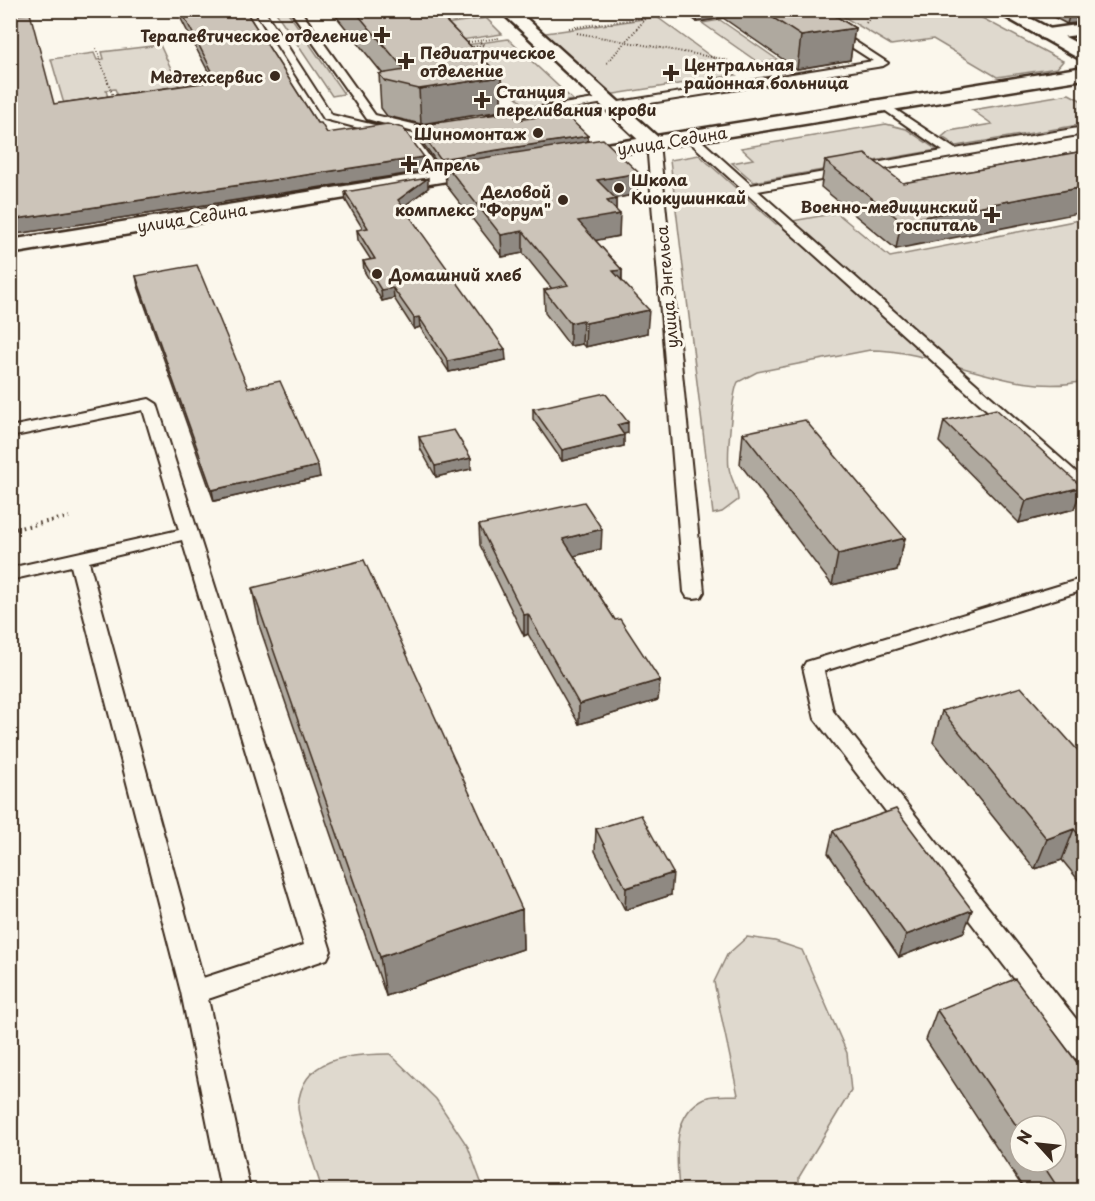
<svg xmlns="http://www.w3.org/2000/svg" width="1095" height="1201" viewBox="0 0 1095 1201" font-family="'Playpen Sans',sans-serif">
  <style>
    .green { fill: #dfd9ce; stroke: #8d8276; stroke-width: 1.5 }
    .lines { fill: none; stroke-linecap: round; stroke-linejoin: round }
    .service-casing { stroke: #3b2a1e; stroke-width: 4 }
    .minor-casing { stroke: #3b2a1e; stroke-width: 5 }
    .tertiary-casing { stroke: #3b2a1e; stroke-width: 5 }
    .path-far1 { stroke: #3b2a1e; stroke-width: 2; stroke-dasharray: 1 2; stroke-linecap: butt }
    .path { stroke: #3b2a1e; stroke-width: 4; stroke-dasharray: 1.5 4.5; stroke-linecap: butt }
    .service { fill: #fbf7ec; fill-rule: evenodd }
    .minor { fill: #fbf7ec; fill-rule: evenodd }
    .tertiary { fill: #fbf7ec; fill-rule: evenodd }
    .wall { fill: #afa99f; stroke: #3b2a1e; stroke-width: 1.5; fill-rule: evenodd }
    .shaded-wall { fill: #8f8982; stroke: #3b2a1e; stroke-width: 1.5 }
    .building { fill: #ccc4b9; stroke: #3b2a1e; stroke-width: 1.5 }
    .poi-dot { fill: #3b2a1e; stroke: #fbf7ec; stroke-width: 2 }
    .labels { text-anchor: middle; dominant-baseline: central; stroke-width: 6; stroke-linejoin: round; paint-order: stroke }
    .far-poi-label { font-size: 16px; font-weight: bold; fill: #3b2a1e; stroke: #fbf7ec; text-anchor: start }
    .far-street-label { font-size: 16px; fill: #3b2a1e; stroke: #fbf7ec }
  </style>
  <rect width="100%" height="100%" fill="#fbf7ec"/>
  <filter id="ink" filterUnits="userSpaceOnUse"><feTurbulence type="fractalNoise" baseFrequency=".0167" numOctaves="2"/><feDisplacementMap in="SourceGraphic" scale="12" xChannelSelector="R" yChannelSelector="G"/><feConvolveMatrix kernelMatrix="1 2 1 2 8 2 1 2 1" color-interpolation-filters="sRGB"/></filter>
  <g filter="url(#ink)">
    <!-- green -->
    <path class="green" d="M 275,11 L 287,11 L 344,94 L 332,96 Z
      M 834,11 L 969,11 L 1063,61 L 1057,68 L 997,77 L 933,39 L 891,45 Z
      M 657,17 L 736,75 L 608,95 L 539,34 Z
      M 486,18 L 502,34 L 461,40 L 445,24 Z
      M 720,20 L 778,60 L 759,63 L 702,23 Z
      M 508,39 L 573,100 L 527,108 L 466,45 Z
      M 160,45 L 180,88 L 118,96 L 115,89 L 106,90 L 108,98 L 64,104 L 51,59 L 94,53 L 97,60 L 104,59 L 102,52 Z
      M 1069,94 L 1084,102 L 1084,124 L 956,146 L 942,137 L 949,131 L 992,124 L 972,110 Z
      M 886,124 L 906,129 L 937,150 L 754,182 L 732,163 L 753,159 L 741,148 Z
      M 699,155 L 776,224 L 837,213 L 890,257 L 1084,219 L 1084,381 C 1013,398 942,350 870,350 L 757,372 L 738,382 C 732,394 727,454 729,468 C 731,480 738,488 738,500 L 722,512 L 713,514 L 670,160 Z
      M 747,937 L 775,941 L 802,950 L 847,1053 L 851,1091 L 799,1177 L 799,1190 L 679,1190 C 677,1160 670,1114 705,1098 C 714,1094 728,1096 738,1095 L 714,982 L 727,955 Z
      M 390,1054 L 436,1099 L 468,1147 L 484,1190 L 322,1190 C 318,1175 297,1118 298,1106 C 302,1055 351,1055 390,1054 Z"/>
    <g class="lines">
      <defs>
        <path id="service" d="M 254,10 L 264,10 L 332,115 L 413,134 L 444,177 L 442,180 L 434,180 L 405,140 L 324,119 Z
          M 290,10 L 300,10 L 375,115 L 421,126 L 443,122 L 449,126 L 447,128 L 421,134 L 367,119 Z
          M 794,10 L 807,10 L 888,63 L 883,66 L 613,109 L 607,106 L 613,103 L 873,61 Z
          M 607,97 L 613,100 L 611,102 L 487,122 L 481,119 L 487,116 Z
          M 884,102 L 955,149 L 1084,127 L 1084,134 L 758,191 L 1084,479 L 1084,493 L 1078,492 L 684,137 L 686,134 L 694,134 L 751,185 L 943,151 L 880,107 L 878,105 Z
          M 653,139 L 659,143 L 704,592 L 701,597 L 694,598 L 687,597 L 684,592 L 647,143 Z
          M 149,399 L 157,404 L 331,951 L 327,959 L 208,999 L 250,1190 L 221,1190 L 181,992 L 71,566 L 10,580 L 10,568 L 179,530 L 143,410 L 10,437 L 10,427 ZM 182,540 L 304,945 L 203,978 L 89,562 Z
          M 1084,578 L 1084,590 L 824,671 L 833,711 L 1084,1029 L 1084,1061 L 1075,1058 L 815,719 L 803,667 L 806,662 Z"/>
        <path id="minor" d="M 499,10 L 517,10 L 660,139 L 663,143 L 660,147 L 646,147 Z
          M 1084,24 L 1084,34 L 1047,39 L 1041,38 L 1038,34 L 1041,30 Z"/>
        <path id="tertiary" d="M 993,10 L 1015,10 L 1084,47 L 1084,59 L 1078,58 Z
          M 1084,67 L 1084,79 L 569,162 L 562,160 L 559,156 L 562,152 L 569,150 Z
          M 488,163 L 495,165 L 499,169 L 495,173 L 10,254 L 10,240 Z"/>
      </defs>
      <!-- service casing -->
      <use href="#service" class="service-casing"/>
      <!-- minor casing -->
      <use href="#minor" class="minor-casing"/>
      <!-- tertiary casing -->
      <use href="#tertiary" class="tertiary-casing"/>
      <!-- path-far1 -->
      <path class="path-far1" d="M 441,21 L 481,16
        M 866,23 L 876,10
        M 569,28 L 666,15
        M 577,33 L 728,60
        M 462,43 L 499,38
        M 96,48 L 114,99
        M 467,48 L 484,45 L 479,41
        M 607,63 L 647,17"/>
      <!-- path -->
      <path class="path" d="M 10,530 L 69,517"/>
      <!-- service -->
      <use href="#service" class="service"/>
      <!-- minor -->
      <use href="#minor" class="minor"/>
      <!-- tertiary -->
      <use href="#tertiary" class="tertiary"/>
    </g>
    <!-- wall -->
    <path class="wall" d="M 179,10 L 245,10 L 317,123 L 327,133 L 425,171 L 10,235 L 10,15 L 54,104 L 213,81 L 179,15 Z
      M 331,10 L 435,10 L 501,77 L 501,111 L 421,124 L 387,116 L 381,108 L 379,74 L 382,73 Z
      M 682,10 L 826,10 L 855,28 L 850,60 L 797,69 L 723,18 L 697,22 Z
      M 1040,10 L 1084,10 L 1067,24 Z
      M 518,120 L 588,136 L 588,141 L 639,173 L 638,194 L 615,198 L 616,199 L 616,210 L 619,236 L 595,240 L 622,270 L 622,281 L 647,333 L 585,347 L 582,344 L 570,346 L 545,313 L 544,290 L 552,289 L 523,253 L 502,257 L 446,185 L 445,168 L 441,168 L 417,135 L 416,126 Z
      M 1084,151 L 896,249 L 821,187 L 825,161 L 903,183 Z
      M 428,188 L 403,207 L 506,360 L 449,372 L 420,327 L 414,329 L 394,298 L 382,301 L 364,271 L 363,261 L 371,260 L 358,240 L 357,230 L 363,229 L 346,201 L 345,192 Z
      M 136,276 L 248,388 L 320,477 L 214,501 L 138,286 Z
      M 533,409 L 628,433 L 623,434 L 624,446 L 562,461 L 533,419 Z
      M 944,421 L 1082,487 L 1074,509 L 1019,523 L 939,442 Z
      M 743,433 L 905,538 L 897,570 L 832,585 L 740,464 Z
      M 419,437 L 471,469 L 436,477 L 420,448 Z
      M 479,525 L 601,549 L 574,556 L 615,620 L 660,680 L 658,700 L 579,724 L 528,634 L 524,636 L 480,545 Z
      M 252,588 L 522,909 L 523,949 L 386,996 L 260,628 Z
      M 942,711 L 1082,755 L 1084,754 L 1084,887 L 1062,860 L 1035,869 L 933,742 Z
      M 596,829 L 671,895 L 625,910 L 595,851 Z
      M 833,831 L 964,932 L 899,957 L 828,853 Z
      M 937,1010 L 1084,1191 L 1025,1191 L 926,1040 ZM 1020,1126 L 1056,1162 L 1020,1162 Z"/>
    <!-- shaded-wall -->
    <path class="shaded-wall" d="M 698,10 L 724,10 L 723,18 L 697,22 Z
      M 1084,11 L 1084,22 L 1067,24 L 1070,13 Z
      M 855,28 L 850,60 L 797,69 L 801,36 Z
      M 501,77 L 501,111 L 421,124 L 419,89 Z
      M 588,136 L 587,145 L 445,164 L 445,168 L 441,168 L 440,159 Z
      M 424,157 L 425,171 L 10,235 L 10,220 Z
      M 639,173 L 638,194 L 596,202 L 597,180 Z
      M 428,178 L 428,188 L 399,210 L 398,200 Z
      M 1084,187 L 1084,212 L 896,249 L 901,221 Z
      M 616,199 L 616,215 L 620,214 L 619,236 L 577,244 L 578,221 L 607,201 Z
      M 523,231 L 523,253 L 502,257 L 501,235 Z
      M 622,270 L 621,293 L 613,271 Z
      M 393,288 L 394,298 L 382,301 L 381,290 Z
      M 649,310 L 647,333 L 585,347 L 586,323 Z
      M 419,317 L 420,327 L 414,329 L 414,318 Z
      M 583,320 L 582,344 L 570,346 L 570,323 Z
      M 505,349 L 506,360 L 449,372 L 448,361 Z
      M 628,422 L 628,433 L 616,436 L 617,425 Z
      M 624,435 L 624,446 L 562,461 L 562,450 Z
      M 471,458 L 471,469 L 436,477 L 435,466 Z
      M 318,466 L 320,477 L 214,501 L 212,490 Z
      M 1082,487 L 1074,509 L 1019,523 L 1026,501 Z
      M 602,529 L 601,549 L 563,559 L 563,539 Z
      M 905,538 L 897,570 L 832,585 L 838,554 Z
      M 528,614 L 528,634 L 524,636 L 524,615 Z
      M 660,680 L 658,700 L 579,724 L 579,704 Z
      M 1074,829 L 1062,860 L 1035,869 L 1047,839 Z
      M 673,873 L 671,895 L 625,910 L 626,888 Z
      M 522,909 L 523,949 L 386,996 L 380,957 Z
      M 972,910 L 964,932 L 899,957 L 906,935 Z"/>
    <!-- building -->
    <path class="building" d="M 181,10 L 245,10 L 317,123 L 321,123 L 327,133 L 387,124 L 403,128 L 424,157 L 10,220 L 10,15 L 30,13 L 54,104 L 217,81 Z
      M 354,10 L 435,10 L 501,77 L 419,89 L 385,81 L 379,74 L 405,70 Z
      M 761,10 L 826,10 L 855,28 L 801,36 Z
      M 1065,10 L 1084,10 L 1084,11 L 1070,13 Z
      M 511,112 L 518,120 L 564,113 L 588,136 L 440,159 L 416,126 Z
      M 603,139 L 639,173 L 597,180 L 616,199 L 607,201 L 620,214 L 578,221 L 622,270 L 613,271 L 649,310 L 586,323 L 583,320 L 570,323 L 544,290 L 568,285 L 523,231 L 501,235 L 445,164 Z
      M 1084,151 L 1084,187 L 901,221 L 825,161 L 865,154 L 903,183 Z
      M 428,178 L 398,200 L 505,349 L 448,361 L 419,317 L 414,318 L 393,288 L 381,290 L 363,261 L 375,259 L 357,230 L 368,228 L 345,192 Z
      M 197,265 L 248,388 L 280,381 L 318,466 L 212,490 L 136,276 Z
      M 605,393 L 628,422 L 617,425 L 624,435 L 562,450 L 533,409 Z
      M 996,409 L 1082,487 L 1026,501 L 944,421 Z
      M 805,420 L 905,538 L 838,554 L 743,433 Z
      M 454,430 L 471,458 L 435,466 L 419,437 Z
      M 584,502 L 602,529 L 563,539 L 615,620 L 620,619 L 660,680 L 579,704 L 528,614 L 524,615 L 479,525 Z
      M 364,560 L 522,909 L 380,957 L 252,588 Z
      M 1021,687 L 1082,755 L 1084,754 L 1084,841 L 1074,829 L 1047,839 L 942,711 Z
      M 896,809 L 972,910 L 906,935 L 833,831 Z
      M 641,815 L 673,873 L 626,888 L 596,829 Z
      M 1015,979 L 1084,1072 L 1084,1191 L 1060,1191 L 1041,1162 L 1056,1162 L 1056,1126 L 1020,1126 L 1020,1131 L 937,1010 Z"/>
  </g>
  <!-- markers -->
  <g class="poi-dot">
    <path d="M379 26h6v6h6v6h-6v6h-6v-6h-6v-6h6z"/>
    <path d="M403 52h6v6h6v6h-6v6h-6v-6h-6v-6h6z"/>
    <path d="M668 64h6v6h6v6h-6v6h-6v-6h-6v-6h6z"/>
    <circle cx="275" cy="76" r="6"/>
    <path d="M479 91h6v6h6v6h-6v6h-6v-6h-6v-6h6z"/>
    <circle cx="538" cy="133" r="6"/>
    <path d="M406 155h6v6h6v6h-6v6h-6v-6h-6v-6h6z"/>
    <circle cx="619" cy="188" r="6"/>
    <circle cx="563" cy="200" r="6"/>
    <path d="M989 206h6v6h6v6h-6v6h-6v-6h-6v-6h6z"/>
    <circle cx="377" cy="274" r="6"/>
  </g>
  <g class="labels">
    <!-- far-poi labels -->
    <g class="far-poi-label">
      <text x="368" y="35" text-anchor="end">Терапевтическое отделение</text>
      <text x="420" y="52">Педиатрическое<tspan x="420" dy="18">отделение</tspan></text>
      <text x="684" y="64">Центральная<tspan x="684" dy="18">районная больница</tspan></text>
      <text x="263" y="76" text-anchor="end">Медтехсервис</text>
      <text x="496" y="91">Станция<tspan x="496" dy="18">переливания крови</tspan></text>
      <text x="526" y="133" text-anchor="end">Шиномонтаж</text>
      <text x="421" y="164">Апрель</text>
      <text x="631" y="179">Школа<tspan x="631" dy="18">Киокушинкай</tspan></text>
      <text x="551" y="191" text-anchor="end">Деловой<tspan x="551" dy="18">комплекс "Форум"</tspan></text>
      <text x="978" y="206" text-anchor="end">Военно-медицинский<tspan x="978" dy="18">госпиталь</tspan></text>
      <text x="389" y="274">Домашний хлеб</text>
    </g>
    <!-- far-street labels -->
    <g class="far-street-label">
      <text transform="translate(672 140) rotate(-9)">улица Седина</text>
      <text transform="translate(192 217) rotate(-9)">улица Седина</text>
      <text transform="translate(666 287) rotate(-95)">улица Энгельса</text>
    </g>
  </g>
  <!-- margin -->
  <rect width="1095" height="1201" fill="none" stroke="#fbf7ec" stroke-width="36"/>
  <rect x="18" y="18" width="1059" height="1165" fill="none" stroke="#3b2a1e" stroke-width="2" filter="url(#ink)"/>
  <!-- north arrow -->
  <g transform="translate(1038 1144) rotate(297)"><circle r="28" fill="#fbf7ec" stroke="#aea59a" stroke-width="1.5"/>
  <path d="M0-4.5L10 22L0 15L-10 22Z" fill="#3b2a1e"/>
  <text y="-9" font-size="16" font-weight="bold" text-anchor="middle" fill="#3b2a1e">N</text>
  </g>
</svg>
